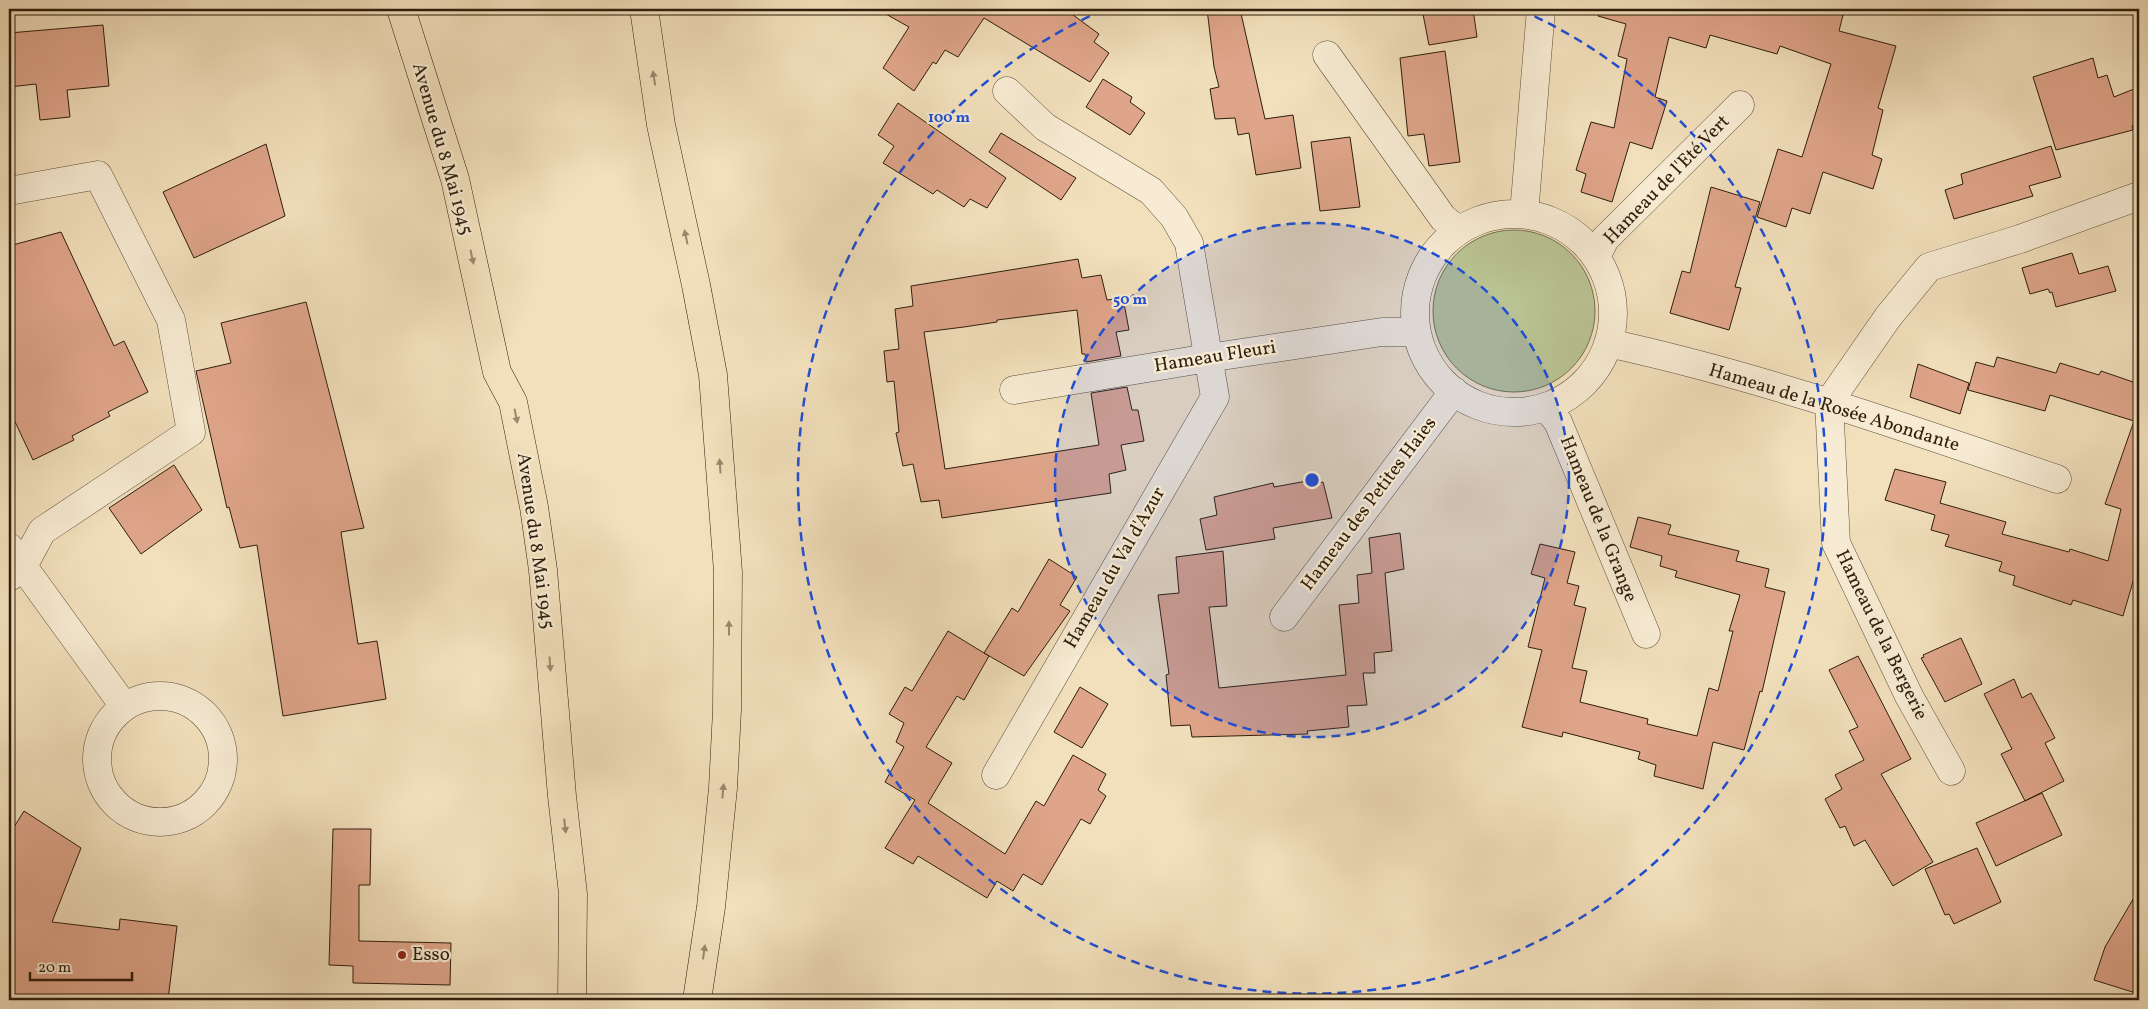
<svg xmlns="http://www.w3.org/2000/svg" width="2148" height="1009" viewBox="0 0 2148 1009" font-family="Vollkorn,serif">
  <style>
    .green { fill: #b9c292; stroke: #73704f }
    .building { fill: #dfa58a; stroke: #2d1d0c }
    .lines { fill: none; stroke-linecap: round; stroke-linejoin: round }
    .minor-casing { stroke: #5e4e38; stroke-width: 29 }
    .major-casing { stroke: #2d1d0c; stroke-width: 29 }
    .minor { stroke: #f7ebd3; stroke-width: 28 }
    .major { stroke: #f2e0bc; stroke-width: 28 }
    .oneway { fill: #99886d }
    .ring { fill: none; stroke: #1d4ed8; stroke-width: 2.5; stroke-dasharray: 9 6 }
    .poi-dot { fill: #8f2418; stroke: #f7ebd3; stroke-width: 2 }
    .labels { text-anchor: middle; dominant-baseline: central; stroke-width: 4.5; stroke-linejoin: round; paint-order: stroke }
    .street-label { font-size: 19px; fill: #2d1d0c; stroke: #f7ebd3 }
    .poi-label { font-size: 19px; fill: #2d1d0c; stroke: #f7ebd3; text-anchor: start }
    .centre { fill: #1d4ed8; stroke: #f7ebd3; stroke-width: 2.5 }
    .ring-label { font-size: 15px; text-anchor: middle; font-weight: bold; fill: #1d4ed8; stroke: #f7ebd3; stroke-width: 4.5; stroke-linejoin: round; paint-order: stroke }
  </style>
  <rect width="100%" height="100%" fill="#f2e0bc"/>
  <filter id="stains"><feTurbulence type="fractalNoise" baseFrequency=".004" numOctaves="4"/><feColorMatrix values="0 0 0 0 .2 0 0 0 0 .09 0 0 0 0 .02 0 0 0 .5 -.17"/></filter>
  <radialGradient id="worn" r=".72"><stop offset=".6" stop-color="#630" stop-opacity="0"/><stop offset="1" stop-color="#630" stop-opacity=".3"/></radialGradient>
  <!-- green -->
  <path class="green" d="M1433 311a81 81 0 1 1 162 0a81 81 0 1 1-162 0Z"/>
  <!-- building -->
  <path class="building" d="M 877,9 L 1065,9 L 1099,34 L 1094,42 L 1109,53 L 1090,82 L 984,18 L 958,57 L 945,50 L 936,64 L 933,62 L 914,91 L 883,68 L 909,27 Z
    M 1207,9 L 1240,9 L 1265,119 L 1293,115 L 1301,168 L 1256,175 L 1249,133 L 1238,135 L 1235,118 L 1215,119 L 1210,89 L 1219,87 L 1214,67 Z
    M 1422,9 L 1473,9 L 1477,37 L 1429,45 Z
    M 1599,9 L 1824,9 L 1843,15 L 1839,31 L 1896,46 L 1878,108 L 1883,110 L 1872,155 L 1882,159 L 1873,189 L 1823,172 L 1810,214 L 1792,208 L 1786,227 L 1757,217 L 1778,149 L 1802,157 L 1831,64 L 1780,46 L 1777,54 L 1710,35 L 1706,48 L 1669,37 L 1655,97 L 1667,101 L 1652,149 L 1630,142 L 1612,202 L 1581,192 L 1586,174 L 1576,170 L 1591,122 L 1614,128 L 1627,59 L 1618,56 L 1626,24 L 1598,16 Z
    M 103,25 L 109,86 L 67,90 L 70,117 L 40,120 L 36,84 L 9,87 L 9,33 Z
    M 1445,51 L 1460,162 L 1429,166 L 1424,134 L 1408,136 L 1400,58 Z
    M 2093,58 L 2098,78 L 2107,75 L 2114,97 L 2139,87 L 2139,124 L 2132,126 L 2133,130 L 2056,150 L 2033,77 Z
    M 1103,79 L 1132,97 L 1130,102 L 1145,113 L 1130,135 L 1086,107 Z
    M 898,103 L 1006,178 L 987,208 L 970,199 L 964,207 L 937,190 L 933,194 L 883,163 L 894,146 L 878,135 Z
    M 1001,133 L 1076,178 L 1061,200 L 989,152 Z
    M 1350,137 L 1360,207 L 1320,211 L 1311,142 Z
    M 266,144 L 285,216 L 194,258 L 163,192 Z
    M 2051,146 L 2061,177 L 2029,186 L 2033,196 L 1954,219 L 1945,190 L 1963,184 L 1961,174 Z
    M 1711,187 L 1760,202 L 1735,287 L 1741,288 L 1729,330 L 1670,313 L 1682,271 L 1690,273 Z
    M 61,232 L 114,346 L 124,341 L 148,392 L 108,412 L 110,416 L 72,436 L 74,440 L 33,460 L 9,409 L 9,246 Z
    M 2072,253 L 2079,274 L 2108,266 L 2116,291 L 2056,307 L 2052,292 L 2050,293 L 2048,289 L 2030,294 L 2022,268 Z
    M 1078,259 L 1082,278 L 1101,275 L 1107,300 L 1123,298 L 1129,330 L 1116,332 L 1121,356 L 1086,362 L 1085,354 L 1082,354 L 1077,310 L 997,320 L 997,322 L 964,327 L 924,332 L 945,469 L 1099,445 L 1091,393 L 1127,387 L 1132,410 L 1138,410 L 1144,441 L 1121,445 L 1126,470 L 1109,474 L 1111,493 L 942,518 L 939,500 L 921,502 L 913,464 L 903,466 L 896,433 L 899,432 L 894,381 L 887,382 L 884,351 L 899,349 L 895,309 L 913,306 L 911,286 Z
    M 306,302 L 364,528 L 341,532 L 358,644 L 377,641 L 386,699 L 283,716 L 257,545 L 240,548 L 229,507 L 227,508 L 196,371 L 231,363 L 221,323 Z
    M 1997,357 L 2056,373 L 2060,363 L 2099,375 L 2101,371 L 2139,384 L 2139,561 L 2123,616 L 2073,600 L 2071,605 L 2013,585 L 2015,576 L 1999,571 L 2002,562 L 1945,546 L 1949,535 L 1931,530 L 1935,515 L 1885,500 L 1895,469 L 1946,482 L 1940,503 L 2006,522 L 2002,534 L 2069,552 L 2070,549 L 2108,561 L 2121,509 L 2105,504 L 2134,421 L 2050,395 L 2045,411 L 1968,390 L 1976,362 L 1994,367 Z
    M 1918,364 L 1969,383 L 1960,414 L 1910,397 Z
    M 174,465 L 202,510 L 141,554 L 109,508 Z
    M 1307,481 L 1307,485 L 1323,482 L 1332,518 L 1273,528 L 1275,539 L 1206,550 L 1200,519 L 1217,515 L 1214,497 L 1273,483 L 1274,487 Z
    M 1638,517 L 1671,525 L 1668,534 L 1739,551 L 1736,561 L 1769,569 L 1765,587 L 1785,592 L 1762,692 L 1760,691 L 1744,750 L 1713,742 L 1703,789 L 1654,776 L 1656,765 L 1638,759 L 1640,752 L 1563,732 L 1562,737 L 1522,727 L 1542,650 L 1528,647 L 1545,578 L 1531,574 L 1540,544 L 1575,552 L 1567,583 L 1579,586 L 1574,605 L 1586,608 L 1572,668 L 1587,671 L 1580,702 L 1648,719 L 1647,724 L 1697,736 L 1709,688 L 1718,691 L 1733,631 L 1729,631 L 1740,595 L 1675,577 L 1677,571 L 1660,566 L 1662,556 L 1630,547 Z
    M 1400,533 L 1404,569 L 1385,573 L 1392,651 L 1374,653 L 1375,673 L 1363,673 L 1367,705 L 1347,706 L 1349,727 L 1307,731 L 1308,734 L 1192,737 L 1190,725 L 1171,726 L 1166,675 L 1169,674 L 1158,595 L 1179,593 L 1176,557 L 1223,551 L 1227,606 L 1209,607 L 1219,688 L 1346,675 L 1339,605 L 1359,603 L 1357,575 L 1372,573 L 1369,538 Z
    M 1049,559 L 1077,577 L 1060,605 L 1070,611 L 1024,676 L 984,653 L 1012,608 L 1018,612 Z
    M 948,631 L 989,656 L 964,700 L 957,696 L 926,747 L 952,763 L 928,803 L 1005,854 L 1036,801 L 1044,806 L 1073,755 L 1106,774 L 1098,790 L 1106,796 L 1090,824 L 1081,819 L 1042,885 L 1023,874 L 1013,891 L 997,881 L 987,898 L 918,856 L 913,864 L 885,848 L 915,800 L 885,782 L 904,747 L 896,742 L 904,723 L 889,714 L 905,687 L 912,691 Z
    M 1961,638 L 1982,684 L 1945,702 L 1921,658 L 1924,657 L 1923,655 Z
    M 1858,656 L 1911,759 L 1881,774 L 1933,862 L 1893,886 L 1865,840 L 1854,846 L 1845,826 L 1840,828 L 1825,799 L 1842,789 L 1835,775 L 1864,760 L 1849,731 L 1858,727 L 1829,670 Z
    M 2014,679 L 2022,698 L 2031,693 L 2055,738 L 2045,743 L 2064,781 L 2025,801 L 2001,754 L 2012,749 L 1984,694 Z
    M 1080,687 L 1108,704 L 1082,748 L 1054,732 Z
    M 2042,793 L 2062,835 L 1996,866 L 1976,823 Z
    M 24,811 L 81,848 L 52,922 L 119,930 L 120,919 L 177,926 L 168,1000 L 9,1000 L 9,835 Z
    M 333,829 L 371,829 L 370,885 L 359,885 L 359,941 L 451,943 L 450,985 L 353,983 L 353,966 L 329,965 Z
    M 1977,848 L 2001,902 L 1954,924 L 1949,914 L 1945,915 L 1925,869 Z
    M 2139,889 L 2139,994 L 2094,980 L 2105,947 Z"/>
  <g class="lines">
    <defs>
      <path id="minor" d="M 1327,55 L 1443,218 L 1458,230
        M 9,191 L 98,175 L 171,320 L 191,432 L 42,531 L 22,568 L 9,577
        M 1524,214 L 1541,9
        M1415 313a99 99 0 1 1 198 0a99 99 0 1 1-198 0Z
        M 1596,257 L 1605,239 L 1740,105
        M 1608,343 C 1761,376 1909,429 2057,479
        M 1014,390 L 1208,358 L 1382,332 L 1416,332
        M 1546,407 L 1558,422 L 1646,634
        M 9,547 L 124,706
        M 1284,617 L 1454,391
        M97 759a63 63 0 1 1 126 0a63 63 0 1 1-126 0Z
        M 1951,771 L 1909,696 L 1836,543 L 1829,402 L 1888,317 L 1929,267 L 2020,239 L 2139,196
        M 996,775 L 1215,397 L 1189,243 L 1174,217 L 1151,191 L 1045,127 L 1007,91"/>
      <path id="major" d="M 401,9 L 455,179 L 497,372 L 513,402 L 534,507 L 543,570 L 562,796 L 573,894 L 572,1000
        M 644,9 L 661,125 L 696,285 L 713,375 L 728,572 L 727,710 L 723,788 L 711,907 L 697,1000"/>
    </defs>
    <!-- minor casing -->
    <use href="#minor" class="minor-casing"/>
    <!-- major casing -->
    <use href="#major" class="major-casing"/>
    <!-- minor -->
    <use href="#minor" class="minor"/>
    <!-- major -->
    <use href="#major" class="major"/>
  </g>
  <!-- one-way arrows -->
  <defs><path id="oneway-solid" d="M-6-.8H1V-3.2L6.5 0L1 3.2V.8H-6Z" transform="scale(1.25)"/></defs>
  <g class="oneway">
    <use href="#oneway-solid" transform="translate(654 78) rotate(-99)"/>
    <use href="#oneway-solid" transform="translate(686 237) rotate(-102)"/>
    <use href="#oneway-solid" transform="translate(472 257) rotate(78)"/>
    <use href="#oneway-solid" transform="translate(516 416) rotate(79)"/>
    <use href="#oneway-solid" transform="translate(720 466) rotate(-94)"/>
    <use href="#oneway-solid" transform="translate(729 628) rotate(-90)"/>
    <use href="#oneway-solid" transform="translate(550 664) rotate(86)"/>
    <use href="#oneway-solid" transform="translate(723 791) rotate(-85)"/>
    <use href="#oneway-solid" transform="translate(565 826) rotate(83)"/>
    <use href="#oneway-solid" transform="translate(704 952) rotate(-82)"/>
  </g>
  <!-- distance rings -->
  <circle cx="1312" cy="480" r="257" fill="#1d4ed8" fill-opacity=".12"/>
  <g class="ring">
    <circle cx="1312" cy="480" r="257"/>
    <path d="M1521 10A514 514 0 1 1 1103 10"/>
  </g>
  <!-- markers -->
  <circle class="poi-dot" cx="402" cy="955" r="5"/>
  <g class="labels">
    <!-- street labels -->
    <g class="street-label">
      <text transform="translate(442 149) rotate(74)">Avenue du 8 Mai 1945</text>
      <text transform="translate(1667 180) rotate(-46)">Hameau de l'Eté Vert</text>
      <text transform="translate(1215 357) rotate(-9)">Hameau Fleuri</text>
      <text transform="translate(1834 408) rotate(17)">Hameau de la Rosée Abondante</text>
      <text transform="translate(1369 504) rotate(-53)">Hameau des Petites Haies</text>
      <text transform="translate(1598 519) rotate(68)">Hameau de la Grange</text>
      <text transform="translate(535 541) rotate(82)">Avenue du 8 Mai 1945</text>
      <text transform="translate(1115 568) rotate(-60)">Hameau du Val d'Azur</text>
      <text transform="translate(1881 635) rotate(64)">Hameau de la Bergerie</text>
    </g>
    <!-- poi labels -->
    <g class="poi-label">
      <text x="412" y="955">Esso</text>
    </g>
  </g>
  <circle cx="1312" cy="480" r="8" class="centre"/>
  <g class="ring-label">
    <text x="949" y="122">100 m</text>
    <text x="1130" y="304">50 m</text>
  </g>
  <!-- margin -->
  <rect width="2148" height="1009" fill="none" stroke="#f2e0bc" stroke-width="30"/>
  <rect x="10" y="10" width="2128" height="989" fill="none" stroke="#2d1d0c" stroke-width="2.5"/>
  <rect x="15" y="15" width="2118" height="979" fill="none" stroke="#2d1d0c"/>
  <!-- scale -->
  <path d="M30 972v8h102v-8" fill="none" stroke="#2d1d0c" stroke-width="2.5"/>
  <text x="38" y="972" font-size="15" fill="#2d1d0c" stroke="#f7ebd3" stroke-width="4" paint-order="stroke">20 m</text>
  <rect width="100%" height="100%" filter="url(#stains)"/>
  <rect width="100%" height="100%" fill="url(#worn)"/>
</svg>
